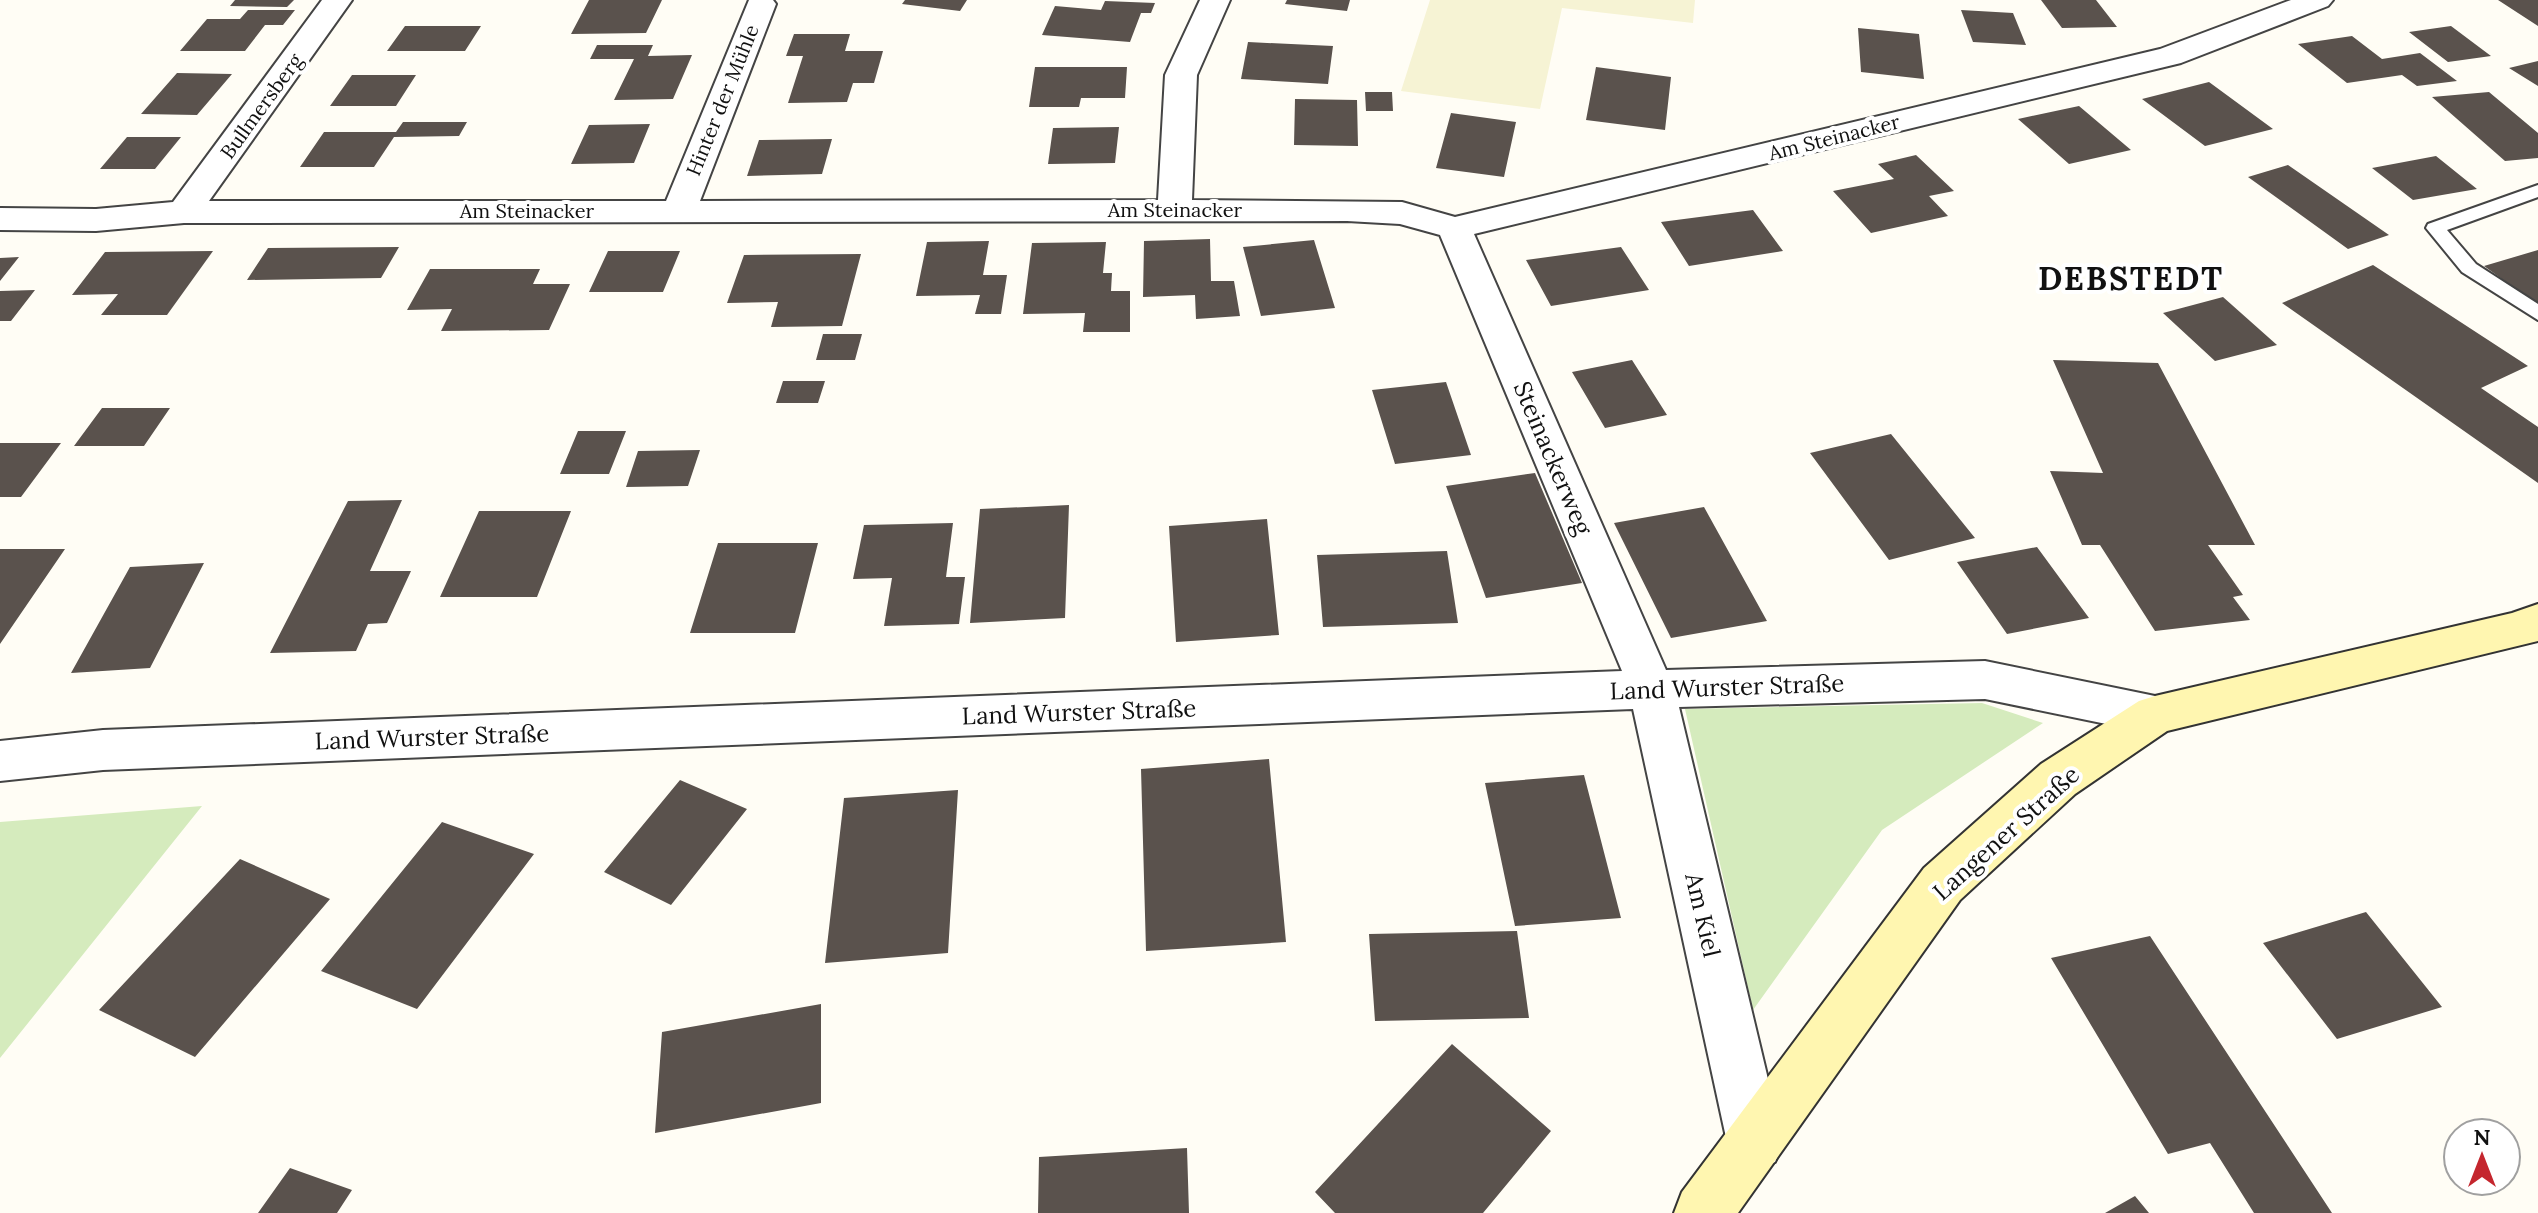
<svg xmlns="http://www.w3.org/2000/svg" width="2538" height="1213" viewBox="0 0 2538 1213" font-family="Lora,serif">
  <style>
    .farmland { fill: #f6f3d4 }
    .green { fill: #d5ebbd }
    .building { fill: #5a524d }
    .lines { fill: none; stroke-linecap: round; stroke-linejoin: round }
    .lane-casing { stroke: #444; stroke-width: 4 }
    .street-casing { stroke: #444; stroke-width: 4 }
    .secondary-casing { stroke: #333; stroke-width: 4 }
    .lane { fill: #fff; fill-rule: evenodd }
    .street { fill: #fff; fill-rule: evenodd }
    .secondary { fill: #fff6b0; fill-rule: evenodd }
    .labels { text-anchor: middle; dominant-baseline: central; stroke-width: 8; stroke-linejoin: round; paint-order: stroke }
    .far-street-label { font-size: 20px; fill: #111; stroke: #fff }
    .street-label { font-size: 24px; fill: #111; stroke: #fff }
    .district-label { font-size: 32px; font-weight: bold; letter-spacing: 2px; fill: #111; stroke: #fff }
  </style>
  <rect width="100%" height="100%" fill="#fffdf5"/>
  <!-- farmland -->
  <path class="farmland" d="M 1430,0 L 1695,0 L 1693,23 L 1562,8 L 1540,109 L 1401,91 Z"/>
  <!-- green -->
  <path class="green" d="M 1982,703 L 2043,723 L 1882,830 L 1753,1010 L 1685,709 Z
    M 202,806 L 0,1058 L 0,822 Z"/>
  <!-- building -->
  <path class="building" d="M 235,0 L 294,0 L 287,7 L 230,6 Z
    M 589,0 L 662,0 L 646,33 L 571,34 Z
    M 905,0 L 967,0 L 960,11 L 902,4 Z
    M 1287,0 L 1350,0 L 1347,11 L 1285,4 Z
    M 2041,0 L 2096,0 L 2117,27 L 2062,28 Z
    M 2498,0 L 2538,0 L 2538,26 Z
    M 1105,1 L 1155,3 L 1151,13 L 1141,13 L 1130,42 L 1042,35 L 1055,6 L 1101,10 Z
    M 248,10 L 295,10 L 283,25 L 265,25 L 245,51 L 180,51 L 207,19 L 240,19 Z
    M 1961,10 L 2013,13 L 2026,45 L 1973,42 Z
    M 405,26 L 481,26 L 465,51 L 387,51 Z
    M 2451,26 L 2491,56 L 2448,62 L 2409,32 Z
    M 1858,28 L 1919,34 L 1924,79 L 1861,72 Z
    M 794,34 L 850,34 L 845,51 L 883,51 L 874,83 L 853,83 L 847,102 L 788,103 L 803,56 L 786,56 Z
    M 2352,36 L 2382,59 L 2420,53 L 2457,81 L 2417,86 L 2402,75 L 2347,83 L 2298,44 Z
    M 1248,42 L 1333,46 L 1328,84 L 1241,79 Z
    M 597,45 L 653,45 L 648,56 L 692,55 L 673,99 L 614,100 L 634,59 L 590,59 Z
    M 2538,61 L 2538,86 L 2509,68 Z
    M 1035,67 L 1127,67 L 1125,98 L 1081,98 L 1079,107 L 1029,107 Z
    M 1596,67 L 1671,77 L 1665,130 L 1586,120 Z
    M 177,73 L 232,74 L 197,115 L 141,114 Z
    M 352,75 L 416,75 L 396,106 L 330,106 Z
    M 2209,82 L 2273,129 L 2205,146 L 2142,99 Z
    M 1365,92 L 1392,92 L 1393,111 L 1366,111 Z
    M 2489,92 L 2538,133 L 2538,158 L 2505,161 L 2432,97 Z
    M 1295,99 L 1357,100 L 1358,146 L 1294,145 Z
    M 2079,106 L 2131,150 L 2069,164 L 2018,119 Z
    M 1451,113 L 1516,122 L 1504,177 L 1436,168 Z
    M 403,122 L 467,122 L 459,136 L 394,137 L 374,167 L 300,167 L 324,132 L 396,132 Z
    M 650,124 L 634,163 L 571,164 L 589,125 Z
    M 1119,127 L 1115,163 L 1048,164 L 1053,128 Z
    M 127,137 L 181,137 L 155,169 L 100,169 Z
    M 832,139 L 822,174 L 747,176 L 759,140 Z
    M 1916,155 L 1954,191 L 1929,196 L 1948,216 L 1871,233 L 1833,191 L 1894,179 L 1878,164 Z
    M 2436,156 L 2477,189 L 2413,200 L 2372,168 Z
    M 2288,165 L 2389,235 L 2348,249 L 2248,177 Z
    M 1753,210 L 1783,251 L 1689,266 L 1661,222 Z
    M 1210,239 L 1211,281 L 1234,281 L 1240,316 L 1196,319 L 1195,295 L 1143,297 L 1144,241 Z
    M 1314,240 L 1335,308 L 1261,316 L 1243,247 Z
    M 989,241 L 983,275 L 1007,275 L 1001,314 L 975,314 L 980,295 L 916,296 L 927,242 Z
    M 1106,242 L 1103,273 L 1112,273 L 1111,291 L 1130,291 L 1130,332 L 1083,332 L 1085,313 L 1023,314 L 1032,243 Z
    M 399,247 L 381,278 L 247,280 L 268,248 Z
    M 1621,247 L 1649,290 L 1551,306 L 1526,260 Z
    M 2538,250 L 2538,305 L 2484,266 Z
    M 213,251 L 167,315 L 101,315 L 118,294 L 72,295 L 105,252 Z
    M 608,251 L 680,251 L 663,292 L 589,292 Z
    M 861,254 L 842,326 L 771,327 L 778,302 L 727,303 L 744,255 Z
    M 19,257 L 0,281 L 0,258 Z
    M 2373,265 L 2528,366 L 2481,388 L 2538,427 L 2538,483 L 2282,303 Z
    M 430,269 L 540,269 L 533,284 L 570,284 L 549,330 L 441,331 L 452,309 L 407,310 Z
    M 35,290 L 11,321 L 0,321 L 0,291 Z
    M 2223,297 L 2277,345 L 2215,361 L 2163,313 Z
    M 823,334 L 862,334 L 855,360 L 816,360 Z
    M 1632,360 L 1667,415 L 1605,428 L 1572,372 Z
    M 2053,360 L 2158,363 L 2255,545 L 2208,545 L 2243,595 L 2233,597 L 2250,620 L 2155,631 L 2100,545 L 2082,545 L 2050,471 L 2103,473 Z
    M 783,381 L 825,381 L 818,403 L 776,403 Z
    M 1446,382 L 1471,455 L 1395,464 L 1372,390 Z
    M 102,408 L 170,408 L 144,446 L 74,446 Z
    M 578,431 L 626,431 L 609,474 L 560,474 Z
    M 1891,434 L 1975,538 L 1889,560 L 1810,453 Z
    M 0,443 L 61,443 L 21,497 L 0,497 Z
    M 700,450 L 688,486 L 626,487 L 638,451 Z
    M 1535,473 L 1582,583 L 1486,598 L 1446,486 Z
    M 402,500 L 370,571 L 411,571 L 387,623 L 368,624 L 356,651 L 270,653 L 348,501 Z
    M 1069,505 L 1065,618 L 970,623 L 980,509 Z
    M 1704,507 L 1767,621 L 1671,638 L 1614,523 Z
    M 479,511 L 571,511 L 537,597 L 440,597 Z
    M 1267,519 L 1279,635 L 1176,642 L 1169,526 Z
    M 953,523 L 946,577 L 965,577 L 959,624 L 884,626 L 892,578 L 853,579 L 864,525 Z
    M 718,543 L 818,543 L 795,633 L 690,633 Z
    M 2037,547 L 2089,618 L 2007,634 L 1957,562 Z
    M 0,549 L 65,549 L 0,644 Z
    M 1447,551 L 1458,623 L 1323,627 L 1317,555 Z
    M 204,563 L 150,668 L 71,673 L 130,567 Z
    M 1269,759 L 1286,942 L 1146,951 L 1141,769 Z
    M 1584,775 L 1621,918 L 1515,926 L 1485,783 Z
    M 680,780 L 747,809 L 671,905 L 604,872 Z
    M 958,790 L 948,953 L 825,963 L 844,798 Z
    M 442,822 L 534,854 L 417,1009 L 321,971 Z
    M 240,859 L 330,899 L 195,1057 L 99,1010 Z
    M 2366,912 L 2442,1007 L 2337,1039 L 2263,943 Z
    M 1517,931 L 1529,1018 L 1375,1021 L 1369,934 Z
    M 2150,936 L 2332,1213 L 2254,1213 L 2210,1143 L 2168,1154 L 2051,958 Z
    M 821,1004 L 821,1103 L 655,1133 L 662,1032 Z
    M 1452,1044 L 1551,1131 L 1483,1213 L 1335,1213 L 1315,1192 Z
    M 1187,1148 L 1189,1213 L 1038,1213 L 1039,1157 Z
    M 290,1168 L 352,1190 L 337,1213 L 258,1213 Z
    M 2135,1196 L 2149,1213 L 2105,1213 Z"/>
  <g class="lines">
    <defs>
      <path id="lane" d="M 2538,185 L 2538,197 L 2447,230 L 2476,264 L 2538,304 L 2538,320 L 2462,272 L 2426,228 L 2428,224 Z"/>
      <path id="street" d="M 322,0 L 352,0 L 209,201 L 666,201 L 749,0 L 773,0 L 776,4 L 700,201 L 1158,200 L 1165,75 L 1200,0 L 1230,0 L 1197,75 L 1192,200 L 1402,202 L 1455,217 L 2160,49 L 2291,0 L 2333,0 L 2328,6 L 2181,63 L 1474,234 L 1666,670 L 1985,661 L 2155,696 L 2171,701 L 2178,715 L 2171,729 L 2155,734 L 1985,699 L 1679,707 L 1783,1142 L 1775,1162 L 1755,1170 L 1735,1162 L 1727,1142 L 1633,709 L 103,770 L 0,781 L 0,741 L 103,730 L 1622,671 L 1440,235 L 1400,224 L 1347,221 L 184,223 L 96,231 L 0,230 L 0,208 L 96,209 L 173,202 Z"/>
      <path id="secondary" d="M 2538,604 L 2538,641 L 2167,731 L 2075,794 L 1960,900 L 1738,1213 L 1674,1213 L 1682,1192 L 1924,868 L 2041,764 L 2139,701 L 2155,696 L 2512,613 Z"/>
    </defs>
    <!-- lane casing -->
    <use href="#lane" class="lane-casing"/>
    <!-- street casing -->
    <use href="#street" class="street-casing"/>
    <!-- secondary casing -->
    <use href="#secondary" class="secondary-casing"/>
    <!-- lane -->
    <use href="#lane" class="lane"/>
    <!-- street -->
    <use href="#street" class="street"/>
    <!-- secondary -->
    <use href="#secondary" class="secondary"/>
  </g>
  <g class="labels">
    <!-- far-street labels -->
    <g class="far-street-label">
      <text transform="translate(722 100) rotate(-68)">Hinter der Mühle</text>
      <text transform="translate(261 106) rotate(-54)">Bullmersberg</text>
      <text transform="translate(1834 137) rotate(-14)">Am Steinacker</text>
      <text x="1175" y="209">Am Steinacker</text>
      <text x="527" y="210">Am Steinacker</text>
    </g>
    <!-- street labels -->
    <g class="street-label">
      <text transform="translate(1553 458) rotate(67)">Steinackerweg</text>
      <text transform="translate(1727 687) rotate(-2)">Land Wurster Straße</text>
      <text transform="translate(1079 712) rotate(-2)">Land Wurster Straße</text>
      <text transform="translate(432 737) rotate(-2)">Land Wurster Straße</text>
      <text transform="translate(2006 833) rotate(-42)">Langener Straße</text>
      <text transform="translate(1703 915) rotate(77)">Am Kiel</text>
    </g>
    <!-- district labels -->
    <g class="district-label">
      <text x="2131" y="278">DEBSTEDT</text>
    </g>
  </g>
  <!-- north arrow -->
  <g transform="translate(2482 1157)"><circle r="38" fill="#ffffff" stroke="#a0a0a0" stroke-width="2"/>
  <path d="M0-6L14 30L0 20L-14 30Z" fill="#c4262e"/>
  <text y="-12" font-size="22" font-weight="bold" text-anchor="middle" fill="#111111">N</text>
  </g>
</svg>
